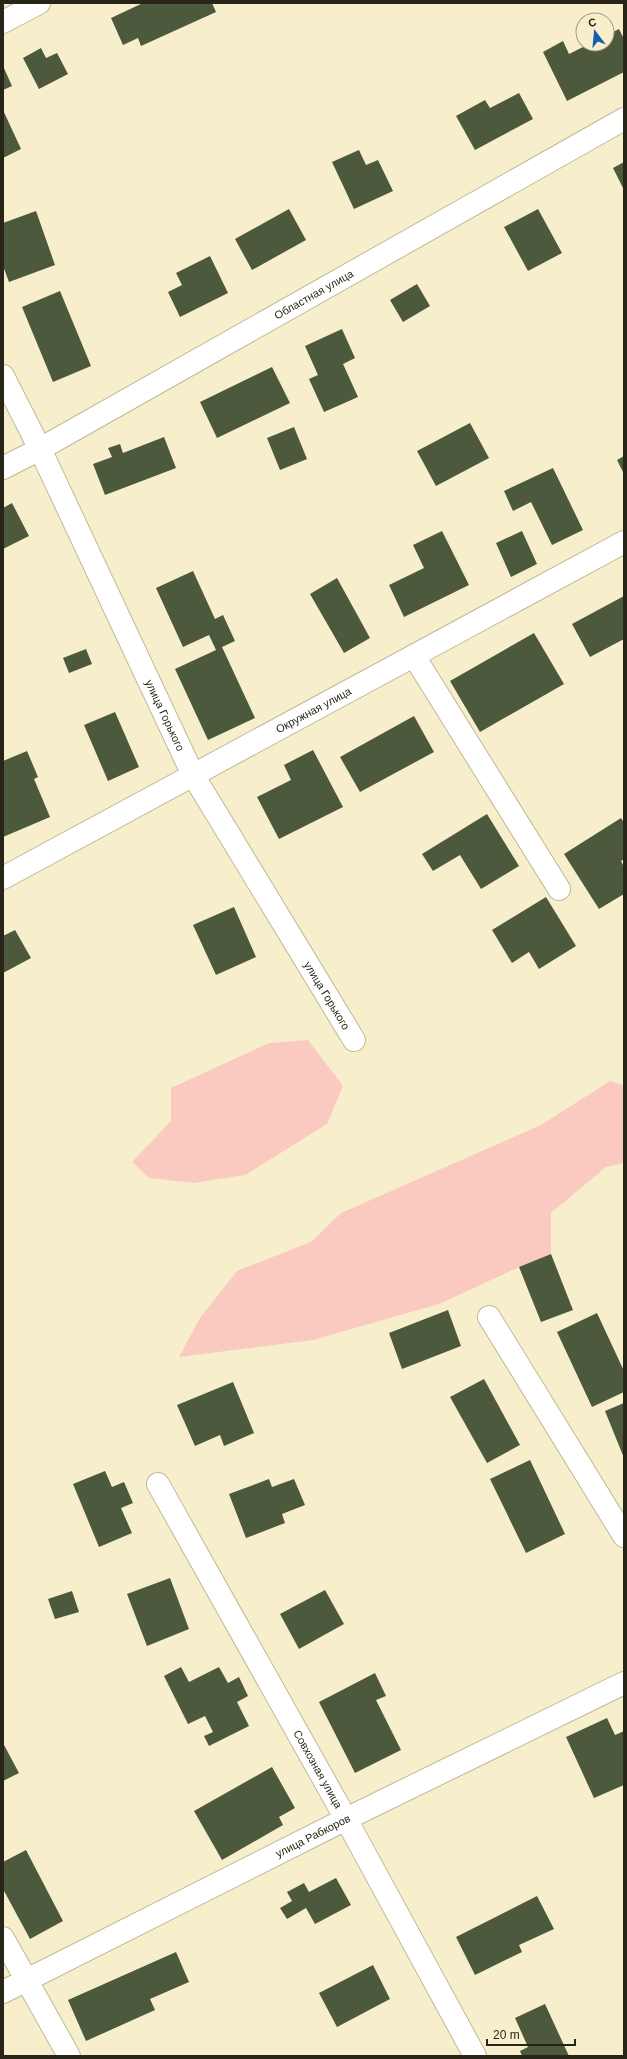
<svg xmlns="http://www.w3.org/2000/svg" width="627" height="2059" viewBox="0 0 627 2059" font-family="Helvetica,sans-serif">
  <style>
    .green { fill: #facac0 }
    .building { fill: #4c593c }
    .lines { fill: none; stroke-linecap: round; stroke-linejoin: round }
    .minor-casing { stroke: #c0b896; stroke-width: 24 }
    .minor { stroke: #fff; stroke-width: 22 }
    .labels { text-anchor: middle; dominant-baseline: central; stroke-width: 4; stroke-linejoin: round; paint-order: stroke }
    .street-label { font-size: 11px; fill: #282518; stroke: #f7efcc }
  </style>
  <rect width="100%" height="100%" fill="#f7efcc"/>
  <!-- green -->
  <path class="green" d="M 308,1040 L 343,1086 L 327,1124 L 245,1175 L 194,1183 L 149,1178 L 132,1162 L 171,1121 L 171,1088 L 269,1043 Z
    M 610,1081 L 624,1085 L 624,1163 L 606,1167 L 551,1213 L 551,1254 L 519,1267 L 439,1304 L 313,1340 L 179,1357 L 200,1318 L 237,1271 L 311,1242 L 341,1213 L 541,1125 Z"/>
  <!-- building -->
  <path class="building" d="M 143,3 L 212,3 L 216,12 L 141,46 L 138,38 L 123,45 L 111,18 Z
    M 619,29 L 624,39 L 624,72 L 567,101 L 543,52 L 563,41 L 569,54 L 589,44 L 607,44 L 607,35 Z
    M 41,48 L 46,58 L 57,53 L 68,74 L 39,89 L 23,58 Z
    M 3,66 L 12,86 L 3,90 Z
    M 519,93 L 533,119 L 475,150 L 456,116 L 485,100 L 490,108 Z
    M 3,110 L 21,149 L 3,158 Z
    M 359,150 L 366,165 L 378,160 L 393,191 L 354,209 L 332,162 Z
    M 624,162 L 624,190 L 613,168 Z
    M 289,209 L 306,240 L 252,270 L 235,239 Z
    M 538,209 L 562,253 L 528,271 L 504,227 Z
    M 36,211 L 55,265 L 9,282 L 3,266 L 3,223 Z
    M 210,256 L 228,293 L 180,317 L 168,292 L 182,285 L 176,273 Z
    M 417,284 L 430,306 L 403,322 L 390,300 Z
    M 60,291 L 91,366 L 53,382 L 22,307 Z
    M 342,329 L 355,358 L 343,364 L 358,397 L 324,412 L 309,379 L 318,375 L 305,346 Z
    M 272,367 L 290,403 L 217,438 L 200,402 Z
    M 470,423 L 489,458 L 436,486 L 417,451 Z
    M 294,427 L 307,459 L 280,470 L 267,438 Z
    M 164,437 L 176,468 L 105,495 L 93,464 L 112,457 L 108,448 L 120,444 L 123,453 Z
    M 624,456 L 624,474 L 617,460 Z
    M 553,468 L 583,530 L 552,545 L 531,502 L 513,511 L 504,491 Z
    M 12,503 L 29,536 L 3,549 L 3,508 Z
    M 442,531 L 469,585 L 404,617 L 389,585 L 424,568 L 413,545 Z
    M 522,531 L 537,564 L 511,577 L 496,543 Z
    M 193,571 L 215,619 L 223,615 L 235,641 L 222,647 L 255,718 L 208,740 L 175,669 L 216,650 L 209,635 L 183,647 L 156,588 Z
    M 337,578 L 370,638 L 344,653 L 310,594 Z
    M 624,596 L 624,639 L 590,657 L 572,624 Z
    M 534,633 L 564,684 L 480,732 L 450,681 Z
    M 86,649 L 92,664 L 69,673 L 63,658 Z
    M 115,712 L 139,767 L 108,781 L 84,725 Z
    M 414,716 L 434,752 L 360,792 L 340,757 Z
    M 313,750 L 343,807 L 279,839 L 257,797 L 291,780 L 284,765 Z
    M 27,751 L 38,777 L 34,779 L 50,817 L 3,837 L 3,761 Z
    M 487,814 L 519,866 L 481,889 L 460,855 L 433,871 L 422,854 Z
    M 621,818 L 624,823 L 624,859 L 621,861 L 624,867 L 624,894 L 599,909 L 564,854 Z
    M 546,897 L 576,946 L 539,969 L 529,952 L 512,963 L 492,930 Z
    M 234,907 L 256,957 L 216,975 L 193,925 Z
    M 15,930 L 31,958 L 3,973 L 3,936 Z
    M 551,1254 L 573,1310 L 541,1322 L 519,1267 Z
    M 448,1310 L 461,1346 L 402,1369 L 389,1333 Z
    M 597,1313 L 624,1371 L 624,1392 L 592,1407 L 557,1332 Z
    M 484,1379 L 520,1445 L 487,1463 L 450,1397 Z
    M 233,1382 L 254,1433 L 224,1446 L 220,1435 L 195,1446 L 177,1405 Z
    M 624,1403 L 624,1458 L 605,1411 Z
    M 530,1460 L 565,1534 L 526,1553 L 490,1479 Z
    M 105,1471 L 112,1487 L 124,1482 L 133,1503 L 121,1508 L 132,1533 L 99,1547 L 73,1484 Z
    M 269,1479 L 272,1487 L 294,1479 L 305,1505 L 282,1514 L 285,1523 L 246,1538 L 229,1494 Z
    M 170,1578 L 189,1629 L 147,1646 L 127,1594 Z
    M 325,1590 L 344,1624 L 299,1649 L 280,1614 Z
    M 72,1591 L 79,1612 L 55,1619 L 48,1599 Z
    M 181,1667 L 189,1682 L 219,1667 L 228,1683 L 239,1677 L 248,1696 L 237,1702 L 249,1726 L 209,1746 L 204,1736 L 213,1732 L 205,1716 L 188,1724 L 164,1676 Z
    M 375,1673 L 386,1696 L 376,1700 L 401,1750 L 355,1773 L 319,1702 Z
    M 607,1718 L 615,1735 L 624,1731 L 624,1785 L 594,1798 L 566,1737 Z
    M 3,1743 L 19,1773 L 3,1781 Z
    M 272,1767 L 295,1808 L 279,1817 L 283,1825 L 222,1860 L 194,1811 Z
    M 26,1850 L 63,1921 L 30,1939 L 3,1889 L 3,1862 Z
    M 336,1878 L 351,1905 L 315,1924 L 306,1908 L 287,1919 L 280,1908 L 292,1901 L 287,1892 L 304,1883 L 309,1892 Z
    M 537,1896 L 554,1929 L 519,1945 L 522,1952 L 475,1975 L 456,1937 Z
    M 176,1952 L 189,1982 L 150,1999 L 155,2010 L 86,2041 L 68,2000 Z
    M 373,1965 L 390,1999 L 337,2027 L 319,1993 Z
    M 545,2004 L 569,2056 L 522,2056 L 520,2051 L 528,2047 L 515,2018 Z"/>
  <g class="lines">
    <defs>
      <g id="minor">
        <path d="M 3,22 L 39,3"/>
        <path id="s1" d="M 3,376 L 40,449 L 193,775 L 354,1040"/>
        <path id="s2" d="M 3,468 L 40,449 L 624,119"/>
        <path d="M 414,656 L 559,889"/>
        <path id="s3" d="M 3,878 L 624,542"/>
        <path d="M 489,1317 L 624,1536"/>
        <path id="s4" d="M 158,1484 L 346,1819 L 475,2056"/>
        <path d="M 3,1938 L 69,2056"/>
        <path id="s5" d="M 3,1992 L 346,1819 L 624,1683"/>
      </g>
    </defs>
    <!-- minor casing -->
    <use href="#minor" class="minor-casing"/>
    <!-- minor -->
    <use href="#minor" class="minor"/>
  </g>
  <g class="labels">
    <!-- street labels -->
    <g class="street-label">
      <text stroke="none"><textPath href="#s2" startOffset="356">Областная улица</textPath></text>
      <text stroke="none"><textPath href="#s3" startOffset="353">Окружная улица</textPath></text>
      <text stroke="none"><textPath href="#s1" startOffset="376">улица Горького</textPath></text>
      <text stroke="none"><textPath href="#s1" startOffset="700">улица Горького</textPath></text>
      <text stroke="none"><textPath href="#s4" startOffset="327">Совхозная улица</textPath></text>
      <text stroke="none"><textPath href="#s5" startOffset="347">улица Рабкоров</textPath></text>
    </g>
  </g>
  <!-- border -->
  <rect width="627" height="2059" fill="none" stroke="#282518" stroke-width="8"/>
  <!-- north arrow -->
  <g transform="translate(595 32) rotate(344)"><circle r="19" fill="#f7efcc" stroke="#a49e84"/>
  <path d="M0-3L7 15L0 10L-7 15Z" fill="#175eae"/>
  <text y="-6" font-size="11" font-weight="bold" text-anchor="middle" fill="#282518">С</text>
  </g>
  <!-- scale -->
  <path d="M487 2039v6h88v-6" fill="none" stroke="#282518" stroke-width="2"/>
  <text x="493" y="2039" font-size="12" fill="#282518" stroke="#f7efcc" stroke-width="3" paint-order="stroke">20 m</text>
</svg>
